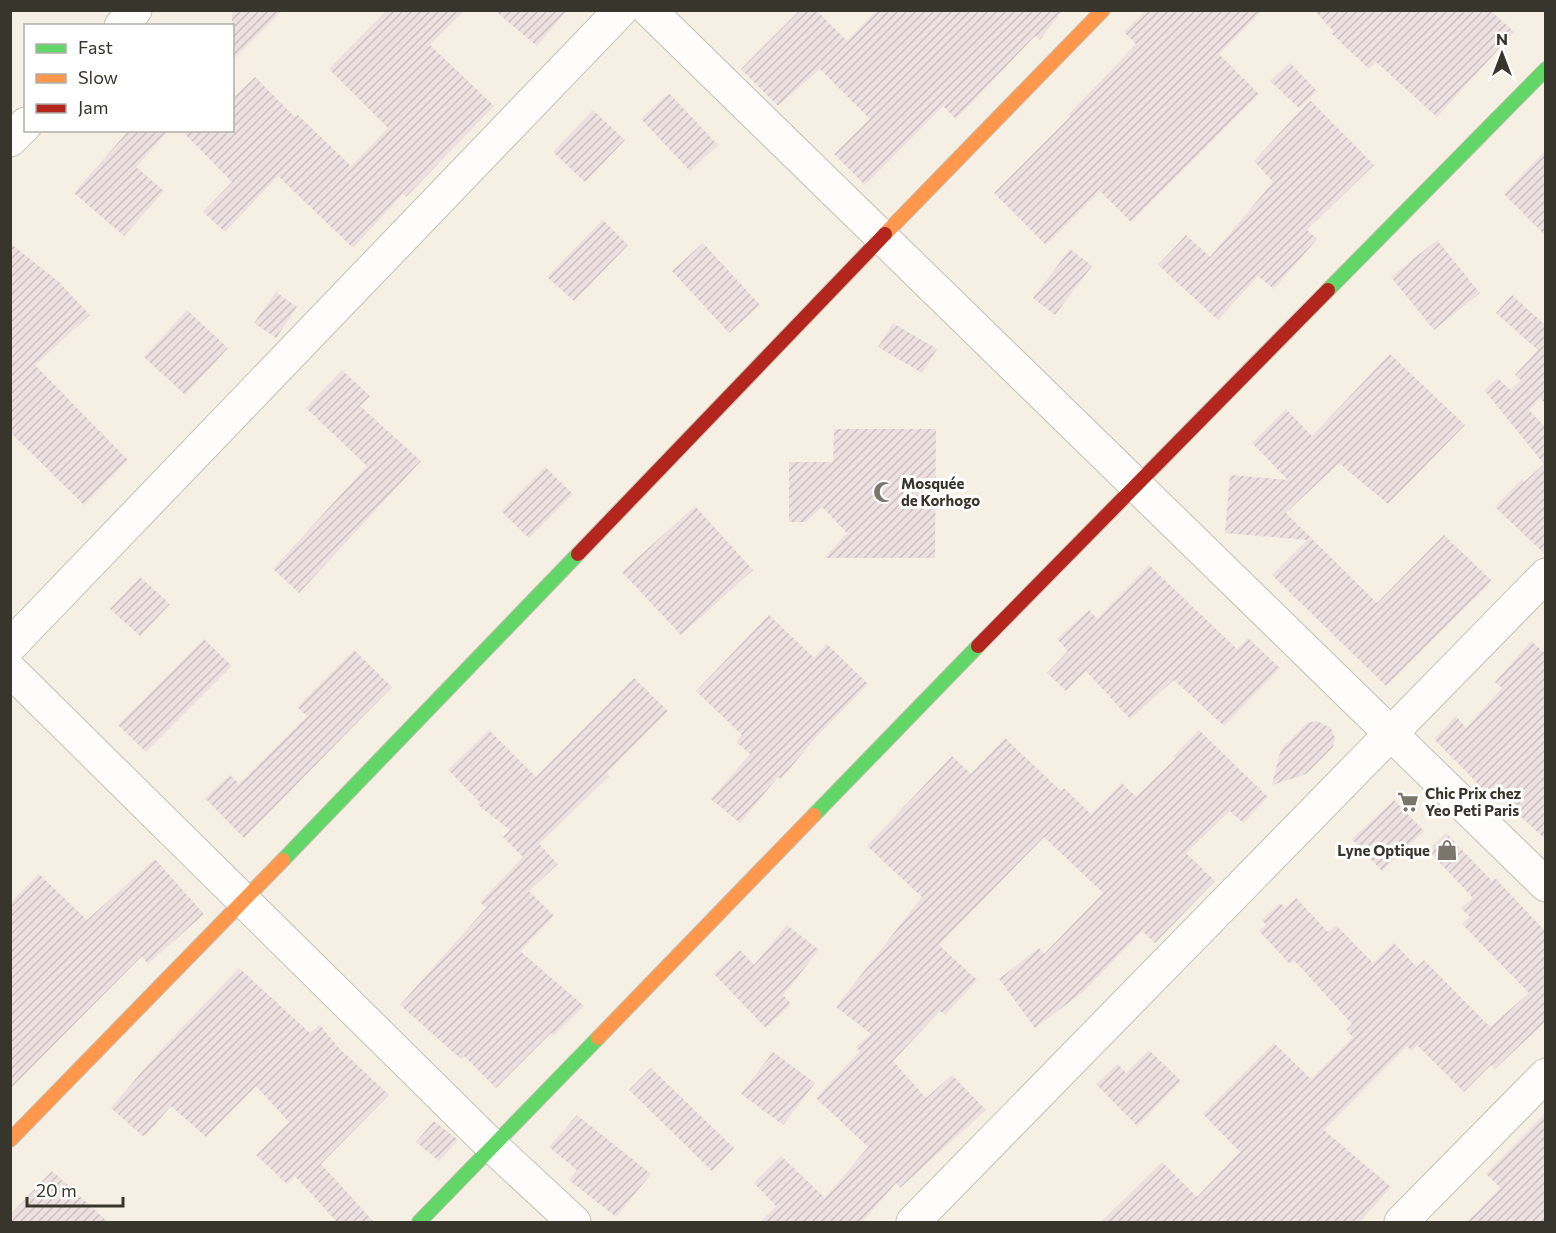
<svg xmlns="http://www.w3.org/2000/svg" width="1556" height="1233" viewBox="0 0 1556 1233" font-family="Commissioner,sans-serif">
  <style>
    .building { fill: url(#building-hatch) }
    .lines { fill: none; stroke-linecap: round; stroke-linejoin: round }
    .street-casing { stroke: #c4c0b6; stroke-width: 35 }
    .fast-casing { stroke: #c4c0b6; stroke-width: 16 }
    .slow-casing { stroke: #c4c0b6; stroke-width: 16 }
    .jam-casing { stroke: #c4c0b6; stroke-width: 16 }
    .street { stroke: #fefdfb; stroke-width: 33 }
    .fast { stroke: #63d668; stroke-width: 14 }
    .slow { stroke: #ff974d; stroke-width: 14 }
    .jam { stroke: #b3261e; stroke-width: 14 }
    .labels { text-anchor: middle; dominant-baseline: central; stroke-width: 6; stroke-linejoin: round; paint-order: stroke }
    .poi-label { font-size: 15px; font-weight: bold; fill: #38352c; stroke: #fff; text-anchor: start }
  </style>
  <defs>
    <pattern id="building-hatch" width="6" height="6" patternUnits="userSpaceOnUse" patternTransform="scale(1.5)"><rect width="6" height="6" fill="#ede0e0"/><path d="M-1 1l2-2M0 6l6-6M5 7l2-2" fill="none" stroke="#ccc1c0"/></pattern>
  </defs>
  <rect width="100%" height="100%" fill="#f5f0e3"/>
  <!-- building -->
  <path class="building" d="M 232,10 L 283,10 L 232,61 Z
    M 387,10 L 465,10 L 430,45 L 494,106 L 406,197 L 403,194 L 353,248 L 278,176 L 225,232 L 203,212 L 232,182 L 181,130 L 232,130 L 232,99 L 255,77 L 295,117 L 297,114 L 351,166 L 388,128 L 329,69 Z
    M 494,10 L 567,10 L 537,46 Z
    M 800,10 L 816,10 L 847,41 L 877,10 L 1063,10 L 1040,40 L 1035,36 L 956,119 L 943,106 L 865,185 L 834,154 L 870,119 L 820,69 L 778,106 L 741,69 Z
    M 1146,10 L 1263,10 L 1219,54 L 1259,94 L 1131,222 L 1100,191 L 1046,245 L 994,193 L 1070,117 L 1068,115 L 1136,44 L 1124,32 Z
    M 1314,10 L 1490,10 L 1514,32 L 1437,117 L 1376,62 L 1369,69 L 1331,33 L 1333,31 Z
    M 1290,63 L 1317,91 L 1299,108 L 1270,81 Z
    M 669,93 L 718,145 L 690,171 L 641,119 Z
    M 1310,100 L 1374,165 L 1307,230 L 1317,239 L 1274,289 L 1258,276 L 1218,320 L 1158,265 L 1186,235 L 1210,257 L 1273,182 L 1254,161 Z
    M 593,110 L 625,140 L 585,182 L 553,152 Z
    M 129,130 L 169,130 L 136,167 L 164,191 L 124,236 L 74,193 Z
    M 1545,151 L 1545,235 L 1504,194 Z
    M 603,220 L 628,245 L 574,301 L 547,277 Z
    M 1437,240 L 1480,293 L 1434,330 L 1391,277 Z
    M 10,243 L 59,282 L 90,315 L 35,365 L 128,460 L 84,505 L 10,432 Z
    M 703,243 L 760,305 L 729,333 L 672,271 Z
    M 1070,249 L 1092,266 L 1055,315 L 1033,298 Z
    M 276,292 L 297,307 L 276,338 L 254,323 Z
    M 1512,295 L 1545,325 L 1545,403 L 1540,398 L 1529,410 L 1545,427 L 1545,554 L 1495,507 L 1522,479 L 1524,482 L 1544,464 L 1484,390 L 1498,378 L 1510,390 L 1521,380 L 1515,375 L 1538,350 L 1496,313 Z
    M 187,310 L 228,348 L 185,395 L 144,357 Z
    M 893,323 L 937,349 L 922,373 L 878,347 Z
    M 1390,354 L 1465,425 L 1388,504 L 1339,463 L 1286,513 L 1377,603 L 1444,535 L 1492,581 L 1386,686 L 1272,575 L 1307,540 L 1225,533 L 1230,475 L 1288,480 L 1252,443 L 1286,409 L 1312,436 Z
    M 342,370 L 370,396 L 360,406 L 421,461 L 299,593 L 273,569 L 367,466 L 306,408 Z
    M 834,429 L 936,429 L 935,558 L 824,558 L 847,533 L 822,507 L 806,522 L 789,522 L 789,462 L 833,462 Z
    M 545,467 L 573,494 L 529,538 L 501,511 Z
    M 695,506 L 753,570 L 681,635 L 622,572 Z
    M 1149,565 L 1237,649 L 1248,638 L 1280,668 L 1224,726 L 1174,680 L 1130,719 L 1086,671 L 1066,691 L 1047,673 L 1068,651 L 1057,639 L 1089,610 L 1097,619 Z
    M 140,577 L 170,604 L 140,636 L 110,609 Z
    M 769,615 L 814,658 L 827,644 L 868,684 L 817,736 L 781,779 L 778,777 L 740,823 L 711,799 L 750,754 L 736,742 L 742,735 L 696,691 Z
    M 204,639 L 232,666 L 146,752 L 118,725 Z
    M 1531,641 L 1545,653 L 1545,839 L 1497,794 L 1491,797 L 1434,739 L 1456,716 L 1466,728 L 1502,688 L 1495,682 Z
    M 354,650 L 392,687 L 244,838 L 205,798 L 230,775 L 239,784 L 307,716 L 297,707 Z
    M 634,678 L 668,711 L 607,773 L 609,776 L 539,844 L 558,864 L 529,891 L 554,916 L 520,951 L 584,1006 L 553,1036 L 551,1033 L 496,1088 L 464,1056 L 461,1059 L 400,1005 L 486,908 L 480,902 L 523,857 L 503,837 L 510,830 L 478,805 L 480,802 L 448,770 L 489,730 L 536,777 Z
    M 1317,721 L 1331,728 L 1335,738 L 1333,747 L 1306,774 L 1272,785 L 1281,749 L 1307,723 Z
    M 1199,730 L 1268,797 L 1243,823 L 1230,811 L 1186,853 L 1215,881 L 1155,943 L 1142,931 L 1084,991 L 1035,1028 L 999,979 L 1039,948 L 1044,954 L 1103,893 L 1044,837 L 939,945 L 977,980 L 945,1015 L 940,1011 L 893,1061 L 926,1098 L 952,1075 L 986,1110 L 900,1188 L 896,1183 L 862,1222 L 760,1222 L 776,1206 L 754,1183 L 781,1156 L 825,1198 L 868,1147 L 816,1098 L 860,1051 L 856,1047 L 871,1034 L 836,1007 L 922,897 L 867,846 L 952,756 L 971,774 L 1005,738 L 1061,791 L 1064,788 L 1091,814 L 1122,783 L 1136,797 L 1175,759 L 1173,757 Z
    M 1394,800 L 1424,831 L 1382,871 L 1352,839 Z
    M 1446,833 L 1492,881 L 1495,878 L 1545,931 L 1545,1022 L 1495,1069 L 1491,1065 L 1464,1092 L 1417,1045 L 1412,1051 L 1407,1046 L 1324,1130 L 1391,1187 L 1360,1222 L 1101,1222 L 1162,1162 L 1197,1197 L 1240,1152 L 1203,1114 L 1274,1043 L 1311,1079 L 1353,1037 L 1346,1030 L 1352,1024 L 1294,960 L 1290,964 L 1259,931 L 1266,925 L 1262,920 L 1280,903 L 1285,908 L 1296,898 L 1328,932 L 1336,925 L 1373,963 L 1394,943 L 1417,967 L 1424,960 L 1490,1027 L 1529,993 L 1462,924 L 1470,917 L 1461,908 L 1473,898 L 1428,850 Z
    M 155,859 L 204,914 L 148,964 L 142,956 L 10,1089 L 10,903 L 39,874 L 87,920 Z
    M 787,925 L 819,950 L 783,995 L 791,1004 L 766,1028 L 714,974 L 740,950 L 754,965 Z
    M 239,968 L 310,1033 L 320,1025 L 338,1047 L 389,1095 L 321,1164 L 374,1222 L 337,1222 L 295,1176 L 287,1184 L 256,1155 L 289,1122 L 256,1086 L 206,1137 L 171,1106 L 144,1137 L 111,1108 L 156,1055 Z
    M 1149,1050 L 1181,1081 L 1137,1126 L 1096,1084 L 1118,1064 L 1126,1073 Z
    M 773,1052 L 815,1083 L 783,1125 L 741,1094 Z
    M 651,1068 L 734,1148 L 712,1171 L 629,1090 Z
    M 1545,1113 L 1545,1222 L 1467,1222 L 1501,1188 L 1486,1174 Z
    M 577,1115 L 651,1174 L 616,1217 L 569,1180 L 577,1170 L 549,1147 Z
    M 434,1121 L 458,1140 L 439,1161 L 416,1142 Z
    M 52,1171 L 108,1222 L 10,1222 L 10,1215 Z"/>
  <g class="lines">
    <defs>
      <path id="street" d="M 649,10 L 1546,885
        M 121,26 L 135,10
        M 10,140 L 26,124
        M 10,646 L 621,10
        M 10,670 L 492,1146 L 574,1222
        M 913,1222 L 1546,575
        M 1401,1222 L 1546,1075"/>
      <path id="fast" d="M 1328,290 L 1546,69
        M 814,815 L 978,646
        M 283,860 L 578,554
        M 419,1222 L 598,1038"/>
      <path id="slow" d="M 885,234 L 1103,10
        M 598,1038 L 814,815
        M 10,1140 L 283,860"/>
      <path id="jam" d="M 578,554 L 885,234
        M 978,646 L 1328,290"/>
    </defs>
    <!-- street casing -->
    <use href="#street" class="street-casing"/>
    <!-- fast casing -->
    <use href="#fast" class="fast-casing"/>
    <!-- slow casing -->
    <use href="#slow" class="slow-casing"/>
    <!-- jam casing -->
    <use href="#jam" class="jam-casing"/>
    <!-- street -->
    <use href="#street" class="street"/>
    <!-- fast -->
    <use href="#fast" class="fast"/>
    <!-- slow -->
    <use href="#slow" class="slow"/>
    <!-- jam -->
    <use href="#jam" class="jam"/>
  </g>
  <!-- icons -->
  <defs>
    <symbol id="mosque-bare" viewBox="-9 -9 18 18"><path d="M3.5-4.9A6 6 0 1 0 3.5 4.9A5 5 0 1 1 3.5-4.9Z" fill="#7a766c" stroke="#fff" stroke-width="2.5" paint-order="stroke"/></symbol>
    <symbol id="supermarket-bare" viewBox="-9 -9 18 18"><path d="M-6-5.5h2.5l.6 2H6L4.5 2H-2.5L-4.4-4H-6ZM-1.5 3.2a1.3 1.3 0 1 0 .1 0ZM3 3.2a1.3 1.3 0 1 0 .1 0Z" fill="#7a766c" stroke="#fff" stroke-width="2.5" paint-order="stroke"/></symbol>
    <symbol id="shop-bare" viewBox="-9 -9 18 18"><path d="M-5-2.5h2.3a2.7 3.5 0 0 1 5.4 0H5L5.5 6h-11ZM-1.5-2.5h3a1.5 2.3 0 0 0-3 0Z" fill="#7a766c" stroke="#fff" stroke-width="2.5" paint-order="stroke"/></symbol>
  </defs>
  <g fill-rule="evenodd">
    <use href="#mosque-bare" x="869" y="477" width="30" height="30"/>
    <use href="#supermarket-bare" x="1393" y="787" width="30" height="30"/>
    <use href="#shop-bare" x="1432" y="835" width="30" height="30"/>
  </g>
  <g class="labels">
    <!-- poi labels -->
    <g class="poi-label">
      <text x="901" y="483">Mosquée<tspan x="901" dy="17">de Korhogo</tspan></text>
      <text x="1425" y="793">Chic Prix chez<tspan x="1425" dy="17">Yeo Peti Paris</tspan></text>
      <text x="1430" y="850" text-anchor="end">Lyne Optique</text>
    </g>
  </g>
  <!-- border -->
  <rect width="1556" height="1233" fill="none" stroke="#38352c" stroke-width="24"/>
  <!-- legend -->
  <rect x="24" y="24" width="210" height="108" fill="#ffffff" stroke="#afaeab" stroke-width="1.5"/>
  <rect x="36" y="44" width="30" height="9" fill="#63d668" stroke="#afaeab" stroke-width="1.5"/>
  <text x="78" y="54" font-size="18" fill="#38352c">Fast</text>
  <rect x="36" y="74" width="30" height="9" fill="#ff974d" stroke="#afaeab" stroke-width="1.5"/>
  <text x="78" y="84" font-size="18" fill="#38352c">Slow</text>
  <rect x="36" y="104" width="30" height="9" fill="#b3261e" stroke="#afaeab" stroke-width="1.5"/>
  <text x="78" y="114" font-size="18" fill="#38352c">Jam</text>
  <!-- north arrow -->
  <g transform="translate(1502 54)" stroke="#ffffff" stroke-width="4.5" paint-order="stroke">
  <path d="M0-4.5L10 22L0 15L-10 22Z" fill="#38352c"/>
  <text y="-9" font-size="16" font-weight="bold" text-anchor="middle" fill="#38352c">N</text>
  </g>
  <!-- scale -->
  <path d="M27 1197v9h96v-9" fill="none" stroke="#38352c" stroke-width="3"/>
  <text x="36" y="1197" font-size="18" fill="#38352c" stroke="#ffffff" stroke-width="4.5" paint-order="stroke">20 m</text>
</svg>
